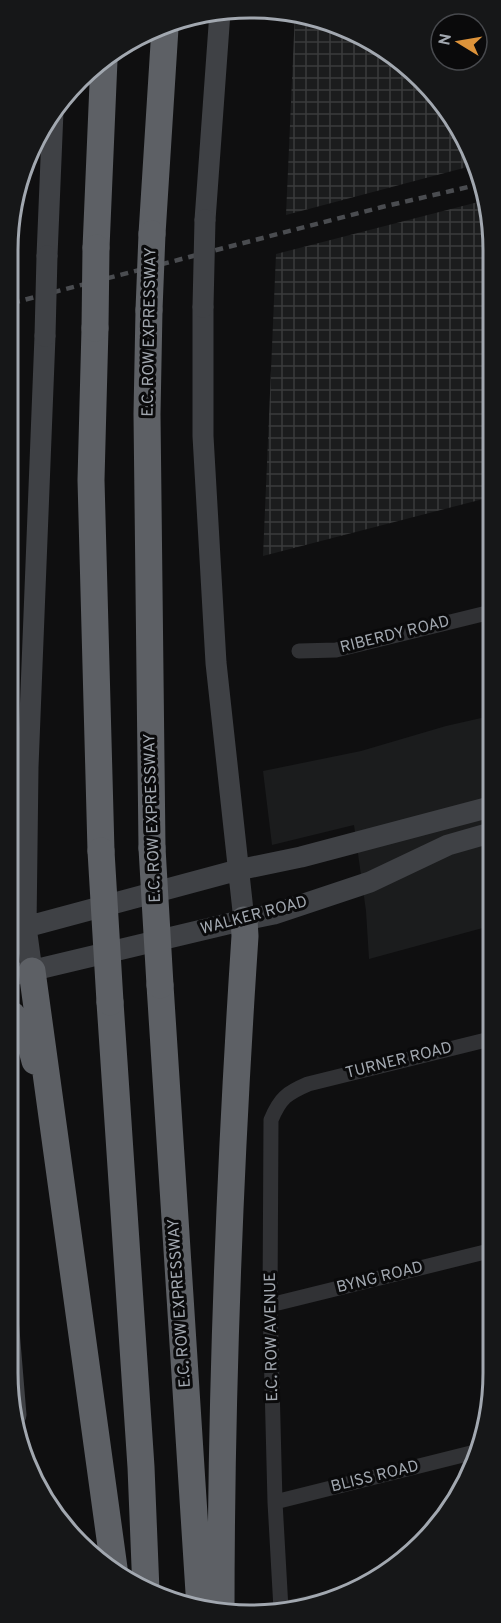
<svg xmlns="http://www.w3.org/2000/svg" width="501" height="1623" viewBox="0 0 501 1623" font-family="Overpass,sans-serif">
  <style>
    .built { fill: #1b1c1d }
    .industrial { fill: url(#industrial-grid) }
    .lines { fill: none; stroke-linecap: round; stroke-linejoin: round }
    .street { stroke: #313235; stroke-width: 15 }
    .secondary { stroke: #3f4145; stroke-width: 21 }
    .highway { stroke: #5d6065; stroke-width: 27 }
    .rail { stroke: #4a4c50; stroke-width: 4.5; stroke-dasharray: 8 6; stroke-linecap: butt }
    .secondary-bridge { stroke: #3f4145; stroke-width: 21 }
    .highway-bridge { stroke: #5d6065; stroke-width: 27 }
    .labels { text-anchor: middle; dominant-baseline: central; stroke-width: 6; stroke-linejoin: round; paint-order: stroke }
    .street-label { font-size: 16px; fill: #a2a8b0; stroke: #0a0a0b }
    .rim { fill: none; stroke: #a2a8b0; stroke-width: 3 }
  </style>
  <defs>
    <pattern id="industrial-grid" width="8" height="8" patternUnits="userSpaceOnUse" patternTransform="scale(1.5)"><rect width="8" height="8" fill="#1b1c1d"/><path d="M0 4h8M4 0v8" fill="none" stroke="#393a3b"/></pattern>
  </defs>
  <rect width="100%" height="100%" fill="#0f0f10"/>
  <!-- built -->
  <path class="built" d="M 490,716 L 490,926 L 369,959 L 366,911 L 354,825 L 272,845 L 263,771 L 361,751 L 446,726 Z
    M 363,1583 L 314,1607 L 288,1609 L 287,1600 Z"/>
  <!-- industrial -->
  <path class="industrial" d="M 295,12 L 298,12 L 372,40 L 433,90 L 469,143 L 475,165 L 286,215 Z
    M 486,200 L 491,218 L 491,497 L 263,556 L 276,254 Z"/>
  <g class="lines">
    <!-- street -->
    <path class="street" d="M 299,651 L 336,650 L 491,612
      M 270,1305 L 489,1251
      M 275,1502 L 475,1452
      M 281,1609 L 275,1502 L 270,1305 L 271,1120 C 280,1098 287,1093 308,1084 L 490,1039"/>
    <!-- secondary -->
    <path class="secondary" d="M 205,220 L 220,12
      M 47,256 L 53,111
      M 203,307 L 203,436 L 216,663 L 244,920
      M 9,927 L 26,927 L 238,870 L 301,857 L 490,807
      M 32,971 L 26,927 L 28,767 L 45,336
      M 9,976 L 244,920 L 274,914 L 370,882 L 448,845 L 490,833
      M 8,1318 L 16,1415"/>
    <!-- highway -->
    <path class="highway" d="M 152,234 L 165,28
      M 96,248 L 104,60
      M 149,310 L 147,414 L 152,848
      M 95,328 L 91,480 L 101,851
      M 32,971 L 114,1568
      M 160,985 L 200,1608
      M 110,1002 L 141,1467 L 146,1591
      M 9,1013 L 12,1015 L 31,1046 L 35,1061
      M 221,1613 C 221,1388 230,1162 245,936 L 244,920"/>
    <!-- rail -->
    <path class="rail" d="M 12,303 L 382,207 L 481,184"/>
    <!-- secondary-bridge -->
    <path class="secondary-bridge" d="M 203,307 L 205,220
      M 45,336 L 47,256"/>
    <!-- highway-bridge -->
    <path class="highway-bridge" d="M 149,310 L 152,234
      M 95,328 L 96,248
      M 152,848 L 160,985
      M 101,851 L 110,1002"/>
  </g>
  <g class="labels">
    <!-- street labels -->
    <g class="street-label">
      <text transform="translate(150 332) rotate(-89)">E.C. ROW EXPRESSWAY</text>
      <text transform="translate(395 635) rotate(-14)">RIBERDY ROAD</text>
      <text transform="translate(153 818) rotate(-92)">E.C. ROW EXPRESSWAY</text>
      <text transform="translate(254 916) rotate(-15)">WALKER ROAD</text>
      <text transform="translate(399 1061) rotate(-14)">TURNER ROAD</text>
      <text transform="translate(380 1278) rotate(-14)">BYNG ROAD</text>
      <text transform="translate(180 1303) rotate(-94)">E.C. ROW EXPRESSWAY</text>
      <text transform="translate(272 1337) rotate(-91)">E.C. ROW AVENUE</text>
      <text transform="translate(375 1477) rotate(-14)">BLISS ROAD</text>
    </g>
  </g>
  <!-- crop -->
  <path d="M0 0H501V1623H0ZM250 18H251A232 232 0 0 1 483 250V1373A232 232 0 0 1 251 1605H250A232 232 0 0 1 18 1373V250A232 232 0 0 1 250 18Z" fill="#161718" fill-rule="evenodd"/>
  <path class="rim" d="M250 18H251A232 232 0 0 1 483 250V1373A232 232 0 0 1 251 1605H250A232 232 0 0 1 18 1373V250A232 232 0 0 1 250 18Z"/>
  <!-- north arrow -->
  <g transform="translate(459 42) rotate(281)"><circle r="28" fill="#0a0a0b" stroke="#47494d" stroke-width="1.5"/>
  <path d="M0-4.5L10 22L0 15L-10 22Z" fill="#dd933a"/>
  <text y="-9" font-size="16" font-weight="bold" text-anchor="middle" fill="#a2a8b0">N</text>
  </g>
</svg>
